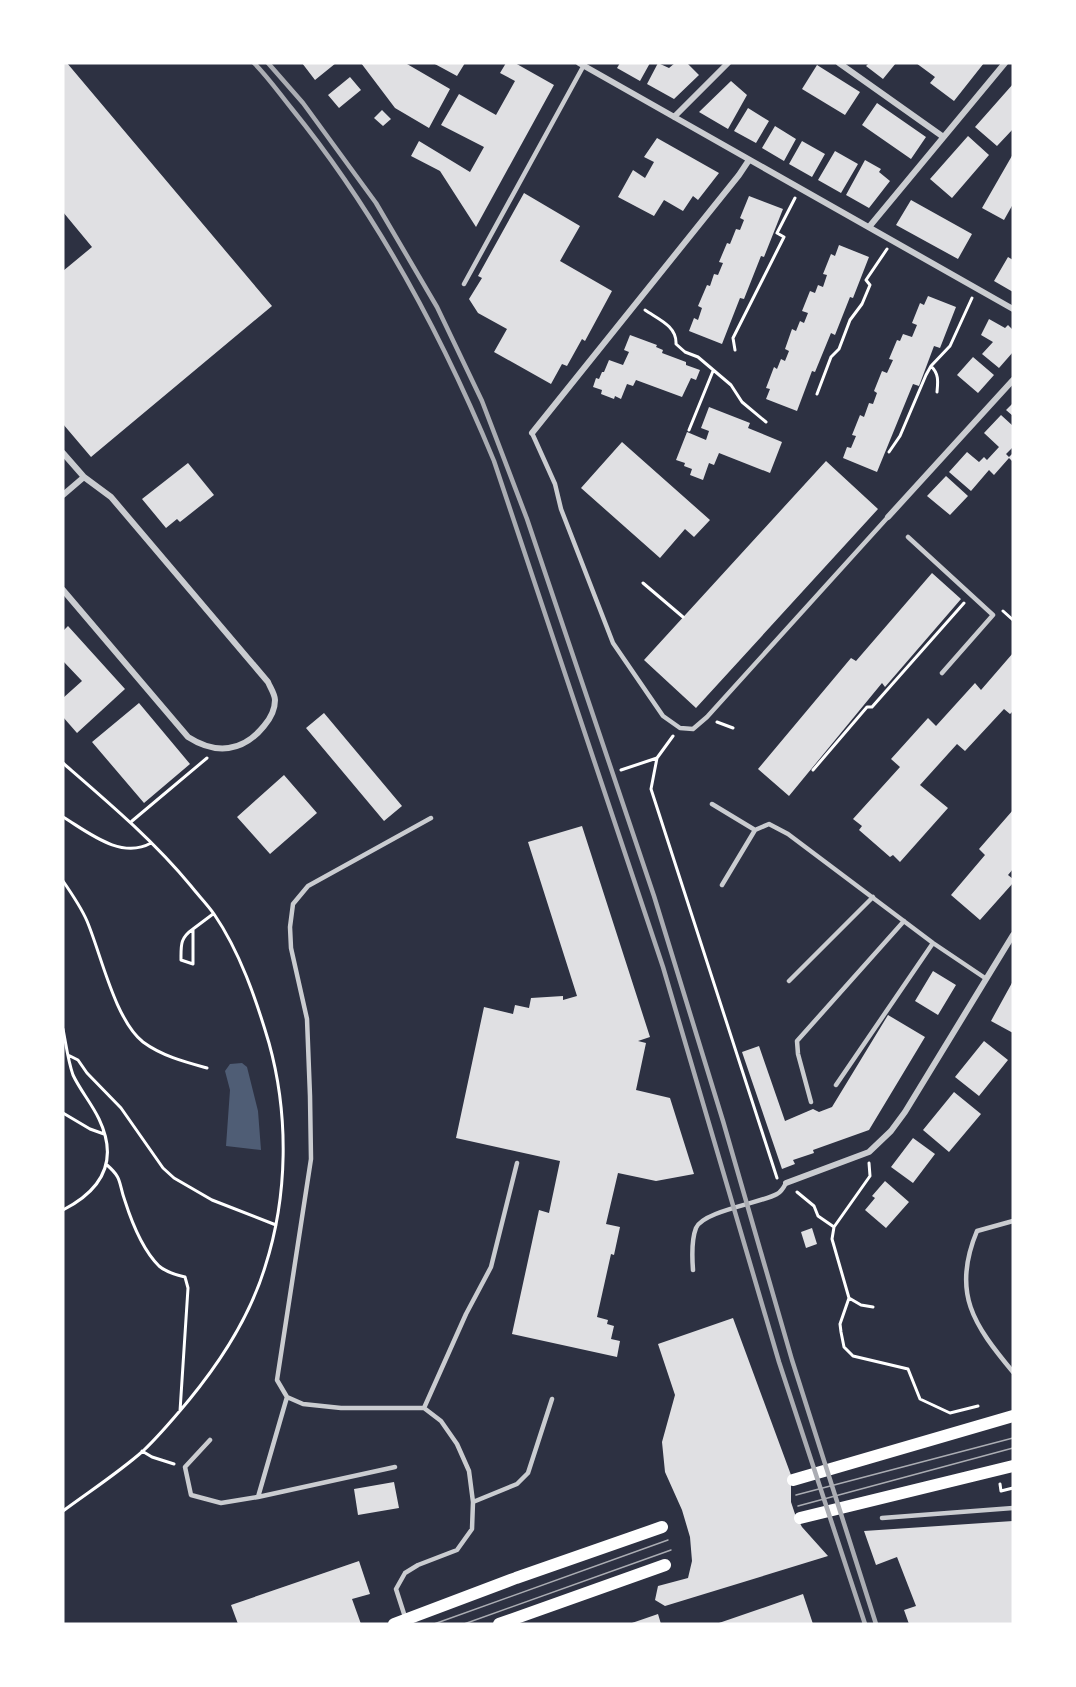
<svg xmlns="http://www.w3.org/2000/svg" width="1076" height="1687" viewBox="0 0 1076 1687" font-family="'Fira Sans Condensed',sans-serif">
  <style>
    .water { fill: #4f5d75 }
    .building { fill: #e0e0e3 }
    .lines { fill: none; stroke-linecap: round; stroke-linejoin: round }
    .path { stroke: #fff; stroke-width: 3 }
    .service { stroke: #caccd0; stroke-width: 4.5 }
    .minor { stroke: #caccd0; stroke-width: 6 }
    .secondary { stroke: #fff; stroke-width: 12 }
    .tram { stroke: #abadb3; stroke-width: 1.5 }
    .rail { stroke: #abadb3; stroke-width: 4.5 }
  </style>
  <rect width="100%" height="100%" fill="#2d3142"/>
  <!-- water -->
  <path class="water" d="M 242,1063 L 247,1067 L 258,1111 L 261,1150 L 226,1146 L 230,1090 L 225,1071 L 230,1064 Z"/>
  <!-- building -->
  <path class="building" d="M 63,63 L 67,63 L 272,306 L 91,457 L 63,424 L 63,271 L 92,247 L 63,212 Z
    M 302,63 L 336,63 L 315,80 Z
    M 361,63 L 408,63 L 407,64 L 450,89 L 429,128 L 395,108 Z
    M 433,63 L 465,63 L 457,76 Z
    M 506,63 L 515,63 L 554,85 L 476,227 L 440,171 L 411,156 L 419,141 L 470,172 L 484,147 L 441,125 L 459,94 L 496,115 L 515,81 L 500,73 Z
    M 620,63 L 650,63 L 640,81 L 617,68 Z
    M 658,63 L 669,68 L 675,63 L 687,63 L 699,75 L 674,99 L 647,84 Z
    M 869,63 L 896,63 L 883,79 L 866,66 Z
    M 916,63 L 984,63 L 954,101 L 930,83 L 935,77 Z
    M 817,65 L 860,92 L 845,115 L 802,89 Z
    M 350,77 L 361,90 L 339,108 L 328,95 Z
    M 731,81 L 747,95 L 728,129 L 699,112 Z
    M 1013,84 L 1013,129 L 997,146 L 975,127 Z
    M 877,103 L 926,137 L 911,159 L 862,125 Z
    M 748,108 L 769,121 L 756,143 L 734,131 Z
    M 382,110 L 391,119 L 383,126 L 374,118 Z
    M 775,126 L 796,139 L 784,161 L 762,148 Z
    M 968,136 L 989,155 L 952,198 L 930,179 Z
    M 657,138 L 719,173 L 698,200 L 693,196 L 683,211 L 664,200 L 654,216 L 618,197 L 633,170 L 645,178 L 654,162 L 644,157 Z
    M 802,141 L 825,154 L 812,177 L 789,164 Z
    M 835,151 L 858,164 L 841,193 L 818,180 Z
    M 1013,154 L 1013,204 L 1004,220 L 982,208 Z
    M 865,160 L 881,169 L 879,172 L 890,181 L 869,208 L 846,195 Z
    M 524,193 L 580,226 L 560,261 L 612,291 L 585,341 L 582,339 L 567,366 L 562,364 L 551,384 L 494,352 L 507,329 L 478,313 L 469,299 L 482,278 L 478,276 Z
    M 749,196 L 783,209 L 764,257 L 761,256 L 744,299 L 740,298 L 722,344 L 689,331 L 694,318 L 698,320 L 702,308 L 698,306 L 707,285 L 710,286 L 714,274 L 718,275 L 723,263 L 719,262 L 727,243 L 730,244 L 736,229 L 740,230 L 744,220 L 740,218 Z
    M 911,200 L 972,234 L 958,259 L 896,225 Z
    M 839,245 L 869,257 L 853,298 L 850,297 L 835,335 L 831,333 L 815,372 L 812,371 L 797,411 L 766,399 L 770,389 L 766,388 L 774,367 L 777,369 L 781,359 L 785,361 L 789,351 L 785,349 L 792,329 L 796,331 L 800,321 L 804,323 L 808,313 L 802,311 L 810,291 L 815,293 L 818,285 L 823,287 L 827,275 L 823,274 L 831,254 L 835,256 Z
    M 1008,257 L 1013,260 L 1013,292 L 994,281 Z
    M 928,296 L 956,307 L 940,348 L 934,346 L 919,386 L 913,384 L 877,472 L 843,458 L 847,447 L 851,448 L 856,436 L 852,435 L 860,415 L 864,417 L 869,403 L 873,404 L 877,393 L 874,391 L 882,371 L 887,373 L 893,360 L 889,359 L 897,340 L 900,341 L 903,334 L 912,337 L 917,325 L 912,323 L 920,303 L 924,305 Z
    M 989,319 L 1005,328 L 1008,325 L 1013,330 L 1013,352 L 999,368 L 982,354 L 993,342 L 981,335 Z
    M 630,335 L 657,345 L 656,347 L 663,350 L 662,353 L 686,362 L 686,365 L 700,370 L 696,380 L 691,378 L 682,397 L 636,380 L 633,386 L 627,384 L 621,399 L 615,396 L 614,399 L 601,394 L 602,390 L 593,387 L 596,378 L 599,379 L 602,372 L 604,372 L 609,360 L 623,365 L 629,352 L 624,350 Z
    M 973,357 L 994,375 L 978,393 L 957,375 Z
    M 1013,403 L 1013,416 L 1006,410 Z
    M 709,407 L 750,423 L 748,428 L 782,442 L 770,473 L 719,453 L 714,465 L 709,463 L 703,480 L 690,475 L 692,469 L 684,466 L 685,463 L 676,460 L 687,432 L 706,440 L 709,431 L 701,428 Z
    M 1001,415 L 1013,426 L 1013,447 L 1006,454 L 1009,457 L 1013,453 L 1013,462 L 1009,458 L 994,475 L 989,470 L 971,491 L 949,472 L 967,452 L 979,462 L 984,457 L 987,460 L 999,447 L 984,433 Z
    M 622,442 L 710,520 L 694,537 L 685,529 L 660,558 L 581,488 Z
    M 826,461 L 878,509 L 696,708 L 644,660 Z
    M 188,463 L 214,495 L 180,522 L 177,519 L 166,528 L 142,499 Z
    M 946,476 L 968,496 L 950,515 L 927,496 Z
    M 932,573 L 961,599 L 885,687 L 882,683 L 789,796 L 758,769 L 851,658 L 856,661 Z
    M 68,626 L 125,689 L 77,733 L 63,717 L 63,698 L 82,681 L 63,661 L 63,631 Z
    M 1013,653 L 1013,711 L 1010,714 L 1004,709 L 965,751 L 957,744 L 920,785 L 948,808 L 900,862 L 893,855 L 890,857 L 859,830 L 862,826 L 853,819 L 900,767 L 891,759 L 928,718 L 936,726 L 975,683 L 981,690 Z
    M 139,703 L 190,764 L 144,803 L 92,742 Z
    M 324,713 L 402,806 L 384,821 L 306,728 Z
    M 284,775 L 317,813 L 270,854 L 237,817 Z
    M 1013,810 L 1013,869 L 1008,875 L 1013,879 L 1013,883 L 980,920 L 951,895 L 985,855 L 979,849 Z
    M 582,826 L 650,1037 L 638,1041 L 646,1043 L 636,1090 L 670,1098 L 694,1174 L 656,1181 L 618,1173 L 606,1224 L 620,1227 L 614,1255 L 611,1254 L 597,1317 L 608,1320 L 607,1324 L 614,1326 L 611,1339 L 620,1341 L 617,1357 L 512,1334 L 539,1210 L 549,1213 L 560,1161 L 456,1138 L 484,1007 L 513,1014 L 515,1005 L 529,1008 L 531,998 L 563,996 L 563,1000 L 577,996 L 528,842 Z
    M 933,971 L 956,985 L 938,1015 L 915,1001 Z
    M 1013,981 L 1013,1033 L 991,1021 Z
    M 888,1015 L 925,1037 L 869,1130 L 813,1150 L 814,1153 L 793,1160 L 795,1164 L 782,1169 L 742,1052 L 759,1046 L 785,1121 L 813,1109 L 819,1112 L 832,1107 Z
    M 984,1041 L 1008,1060 L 979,1096 L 955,1077 Z
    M 954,1092 L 981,1114 L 949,1152 L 923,1130 Z
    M 913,1138 L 935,1154 L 913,1183 L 891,1167 Z
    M 885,1181 L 909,1202 L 886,1228 L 865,1210 L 875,1198 L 872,1196 Z
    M 812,1228 L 817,1244 L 806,1248 L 801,1232 Z
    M 733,1318 L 791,1475 L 791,1502 L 795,1514 L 802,1527 L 828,1556 L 665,1606 L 655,1600 L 658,1586 L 688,1578 L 692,1561 L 690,1537 L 682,1510 L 665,1472 L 662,1442 L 675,1395 L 658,1344 Z
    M 394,1482 L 399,1508 L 358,1515 L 354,1489 Z
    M 1013,1521 L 1013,1624 L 909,1624 L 904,1610 L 916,1606 L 897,1557 L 876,1565 L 864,1531 Z
    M 359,1561 L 370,1594 L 352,1599 L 361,1624 L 238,1624 L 231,1605 Z
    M 803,1594 L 813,1624 L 716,1624 Z
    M 658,1614 L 661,1624 L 629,1624 Z"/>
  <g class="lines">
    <!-- path -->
    <path class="path" d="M 645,310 C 658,319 677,326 676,344 L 685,352 L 698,357 L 731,385 L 742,402 L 766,422
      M 735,350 L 733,338 L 784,237 L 777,233 L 795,198
      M 931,366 C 939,374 938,381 937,392
      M 817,394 L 831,357 L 839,349 L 850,320 L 862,304 L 870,285 L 866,280 L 887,249
      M 689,430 L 713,371
      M 889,452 L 900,436 L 926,375 L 931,366 L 950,346 L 972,298
      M 643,583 L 683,617
      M 1003,611 L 1013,620
      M 717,722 L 733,728
      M 673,736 L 657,758 L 651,789 L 777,1178
      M 63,763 C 108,802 153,840 191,886 C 198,895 207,904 214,914 C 240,952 256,999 269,1043 C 289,1115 288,1196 265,1267 C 250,1316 221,1361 189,1400 C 174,1418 160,1435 143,1451 C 118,1473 90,1491 63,1511
      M 621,770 L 657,758
      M 813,770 L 867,707 L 872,707 L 964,603
      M 63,817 C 88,832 121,860 151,843
      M 132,821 L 207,758
      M 63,881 C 72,894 81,907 87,921 C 101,954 115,1020 143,1042 C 162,1056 185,1062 207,1068
      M 193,929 C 180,938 181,945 181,960 L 193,964 L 193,929 L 213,914
      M 63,1029 C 66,1044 68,1061 73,1075 C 80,1090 92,1104 99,1119 C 119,1161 102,1190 63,1210
      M 68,1055 L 78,1060 L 87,1073 L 121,1108 L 163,1168 L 174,1178 L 212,1200 L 276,1225
      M 63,1113 L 90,1129 L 104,1134
      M 869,1163 L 870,1176 L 834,1227 L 832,1239 L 849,1298 L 840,1324 L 841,1332 L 844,1347 L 853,1356 L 908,1369 L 920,1399 L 950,1413 L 978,1406
      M 107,1165 C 123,1179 118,1182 125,1201 C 132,1223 142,1249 159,1266 C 166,1272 176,1275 185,1277 L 188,1288 L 180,1411
      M 797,1192 L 814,1206 L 818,1216 L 834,1227
      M 849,1298 L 861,1305 L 873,1307
      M 142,1451 L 152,1457 L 174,1464
      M 1000,1484 L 1001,1491 L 1013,1488"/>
    <!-- service -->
    <path class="service" d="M 464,284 L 584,65
      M 532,433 L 555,484 L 561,509 L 613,643 L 663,716 L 680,728 L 693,729 L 707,717 L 888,517
      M 908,537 L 993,615 L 942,673
      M 712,804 L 755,830 L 769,824 L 788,834 L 933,943 L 985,978
      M 722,885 L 755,830
      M 789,981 L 873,897
      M 836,1085 L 933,943
      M 811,1102 L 798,1054 L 797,1041 L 904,921
      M 1013,1221 L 977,1231 C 951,1293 974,1325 1013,1372
      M 693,1270 C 692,1257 691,1241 696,1228 C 703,1211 761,1203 777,1194 C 781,1192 784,1187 786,1183
      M 287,1397 L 277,1380 L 311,1159 L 310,1096 L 307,1019 L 291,948 L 290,927 L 293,904 L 308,886 L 431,818
      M 424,1408 L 466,1314 L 491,1267 L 517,1163
      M 210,1440 L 185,1467 L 191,1495 L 221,1503 L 258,1497
      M 395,1467 L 258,1497 L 287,1397 L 303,1404 L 341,1408 L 424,1408 L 441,1421 L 457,1444 L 469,1471 L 473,1502
      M 882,1518 L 1013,1508
      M 406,1620 L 396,1589 L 405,1573 L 418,1565 L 457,1550 L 472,1529 L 473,1502 L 517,1484 L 528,1473 L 552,1399"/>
    <!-- minor -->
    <path class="minor" d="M 579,63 L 1013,309
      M 839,63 L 942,136
      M 674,117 L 728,63
      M 869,227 L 1005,63
      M 532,433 L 739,175 L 749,160
      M 63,453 L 84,477 L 111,497 L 268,682 C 270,687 275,694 275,700 C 275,709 270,719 264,726 C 243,752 216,755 188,737 L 63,590
      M 63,495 L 84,477
      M 888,517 L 1013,380
      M 786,1183 L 869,1152 L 891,1131 L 905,1112 L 1013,935"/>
    <!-- secondary -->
    <path class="secondary" d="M 793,1480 L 1013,1416
      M 800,1518 L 1013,1466
      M 394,1624 L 516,1578 L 662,1527
      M 499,1624 L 665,1565"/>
    <!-- tram -->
    <path class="tram" d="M 796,1495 L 1013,1438
      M 798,1506 L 1013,1448
      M 434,1624 L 668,1540
      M 464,1624 L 671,1550"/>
    <!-- rail -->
    <path class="rail" d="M 254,63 C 268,77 279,93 292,109 C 378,215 442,335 494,461 L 663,967 L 779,1362 L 865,1624
      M 268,63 L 303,103 L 376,203 L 437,307 L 482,401 L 527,519 L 654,896 L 723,1121 L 792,1360 L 876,1624"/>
  </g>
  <!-- border -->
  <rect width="1076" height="1687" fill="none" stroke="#ffffff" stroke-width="129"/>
</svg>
